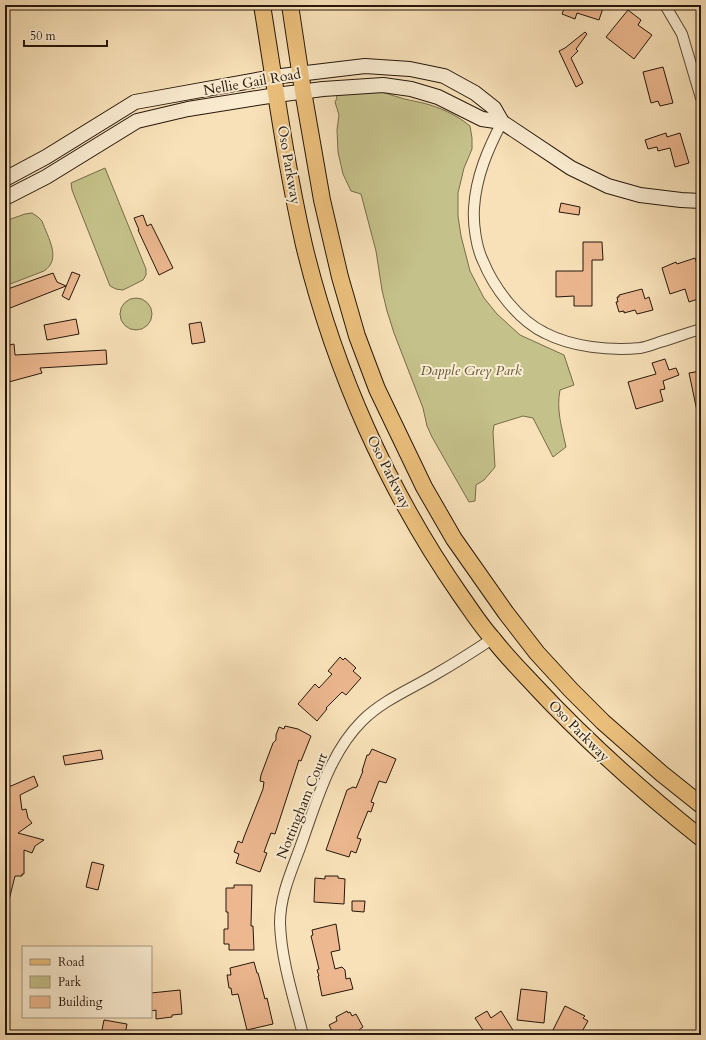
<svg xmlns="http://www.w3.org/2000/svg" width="706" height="1040" viewBox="0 0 706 1040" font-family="Cardo,serif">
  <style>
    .green { fill: #c5c18a; stroke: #766c4a }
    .building { fill: #edb890; stroke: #26170b }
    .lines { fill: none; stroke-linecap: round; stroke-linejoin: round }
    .street-casing { stroke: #5a4a36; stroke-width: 12 }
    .secondary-casing { stroke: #26170b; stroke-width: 16 }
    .primary-casing { stroke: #26170b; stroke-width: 18 }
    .street { stroke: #faecd1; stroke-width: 10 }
    .secondary { stroke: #faecd1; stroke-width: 14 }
    .primary { stroke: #ecc07c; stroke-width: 16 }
    .labels { text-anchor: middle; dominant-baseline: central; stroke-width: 4; stroke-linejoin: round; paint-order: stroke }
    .street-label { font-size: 14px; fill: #26170b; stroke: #faecd1 }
    .park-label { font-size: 14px; font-style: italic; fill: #5e5237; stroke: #faecd1 }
  </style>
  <rect width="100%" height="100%" fill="#f8e1b8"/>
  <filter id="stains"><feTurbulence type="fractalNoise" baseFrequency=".005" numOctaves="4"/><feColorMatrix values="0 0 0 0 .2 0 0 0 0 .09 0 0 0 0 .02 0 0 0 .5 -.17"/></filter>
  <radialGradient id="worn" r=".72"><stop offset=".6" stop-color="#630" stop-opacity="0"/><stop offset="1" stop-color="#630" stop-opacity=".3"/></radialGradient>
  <!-- green -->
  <path class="green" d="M 378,91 C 386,93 391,95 398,97 C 406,100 415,101 423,103 C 439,107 457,115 470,126 L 472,138 L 472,149 L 464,168 L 458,193 L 458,216 L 461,236 L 470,271 L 484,298 L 497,314 L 520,335 L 564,355 L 574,385 L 560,390 C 556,410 562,428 566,447 L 553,457 L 533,418 L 523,416 L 494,425 L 493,432 L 495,467 L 484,480 L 476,485 L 475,501 L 469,502 L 432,437 L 427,426 L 423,408 L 394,333 L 387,311 L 382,290 L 376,251 L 361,194 L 351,191 L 343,174 L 338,152 L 337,130 L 339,115 L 335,102 L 337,98 L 336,94 Z
    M 105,168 L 146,269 L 146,275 L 143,280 L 123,290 L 116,289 L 110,286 L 72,190 L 71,183 Z
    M 32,213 L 38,217 L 42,221 C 48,238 62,259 44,271 L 5,286 L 5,221 L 25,214 Z
    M120 314a16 16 0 1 1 32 0a16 16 0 1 1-32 0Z"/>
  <!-- building -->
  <path class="building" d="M 557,5 L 604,5 L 599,20 L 577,13 L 575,19 L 562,14 L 564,9 L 557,7 Z
    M 628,10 L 641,20 L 638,25 L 652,35 L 634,59 L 606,37 Z
    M 585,32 L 587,34 L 576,49 L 578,51 L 571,58 L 583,83 L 576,87 L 559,51 L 565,48 Z
    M 663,67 L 673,103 L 660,106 L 658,101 L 651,103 L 643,72 Z
    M 666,133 L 667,137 L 680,133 L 689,163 L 675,167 L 670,148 L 658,151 L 657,147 L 648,149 L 645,140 Z
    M 561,203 L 580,207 L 579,215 L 559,212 Z
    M 143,215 L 147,226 L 151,224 L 173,268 L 159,275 L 138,230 L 139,230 L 134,218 Z
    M 583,242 L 602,242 L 603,260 L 592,260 L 592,306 L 574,306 L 574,296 L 556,297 L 556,271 L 583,271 Z
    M 695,258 L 701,277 L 701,298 L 689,302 L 685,289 L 670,294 L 662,268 L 676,262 L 677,264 Z
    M 72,272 L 80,275 L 69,300 L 62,296 Z
    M 53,273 L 57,282 L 66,286 L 5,310 L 5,290 Z
    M 642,289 L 645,299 L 649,297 L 653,310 L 637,314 L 635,310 L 624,313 L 624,311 L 619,312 L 616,302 L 618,302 L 617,297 L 619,297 L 619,295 Z
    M 76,319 L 79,334 L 47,340 L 44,325 Z
    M 201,322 L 205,342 L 192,344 L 189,324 Z
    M 14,344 L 15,355 L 106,350 L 107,364 L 40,368 L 42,373 L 5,383 L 5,346 Z
    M 665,359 L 669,370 L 676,368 L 679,375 L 663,381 L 665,389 L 660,390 L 663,401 L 636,409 L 628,382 L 656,374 L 652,363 Z
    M 701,371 L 701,410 L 697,411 L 689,373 Z
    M 340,657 L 343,660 L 345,658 L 356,668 L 353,671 L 361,678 L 346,695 L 342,692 L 326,708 L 327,709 L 317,721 L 298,704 L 315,684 L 319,688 L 332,674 L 328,671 Z
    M 285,726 L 298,729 L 311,736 L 301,761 L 299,760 L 275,834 L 271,833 L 264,852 L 267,853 L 260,872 L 236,863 L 239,854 L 234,852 L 238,841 L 242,843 L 244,837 L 263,789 L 264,782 L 260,781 L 261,775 L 273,743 L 276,740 L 276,735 L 279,727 L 284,729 Z
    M 372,749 L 396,759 L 386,783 L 379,781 L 371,802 L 374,803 L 371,812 L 368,811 L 357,838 L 361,839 L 356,853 L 351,851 L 349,857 L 326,850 L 347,790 L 353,787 L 356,788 L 363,771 L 362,771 L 367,755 L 369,755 Z
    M 101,750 L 103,759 L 65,765 L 63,756 Z
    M 34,776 L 38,786 L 20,795 L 22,810 L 26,809 L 28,818 L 32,823 L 18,833 L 44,840 L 35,846 L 32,853 L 24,850 L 24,874 L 22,874 L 22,876 L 15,876 L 8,904 L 5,903 L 5,784 L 11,786 Z
    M 92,862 L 104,865 L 98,890 L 86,887 Z
    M 325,876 L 338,876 L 338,878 L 345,879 L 344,904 L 314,902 L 315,878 L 325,879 Z
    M 234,885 L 252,885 L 251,926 L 253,926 L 254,950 L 229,950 L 229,944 L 224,944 L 224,929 L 228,929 L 228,912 L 226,912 L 226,888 L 234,888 Z
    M 352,901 L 365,901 L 364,912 L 352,911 Z
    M 336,924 L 340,950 L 331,952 L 335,969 L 342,967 L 345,970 L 346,979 L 350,978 L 353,989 L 322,996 L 318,976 L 319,976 L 317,970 L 319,969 L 311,936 L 313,935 L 312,930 Z
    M 254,962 L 257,973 L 258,973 L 265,999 L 267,998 L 273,1024 L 247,1030 L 238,994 L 232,995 L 231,988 L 229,988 L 227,975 L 231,975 L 230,968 Z
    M 521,989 L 547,992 L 544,1023 L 517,1020 Z
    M 180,990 L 182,1014 L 172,1015 L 172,1017 L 156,1019 L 156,1010 L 151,1011 L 151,993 Z
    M 565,1006 L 585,1016 L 583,1018 L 588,1021 L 580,1035 L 558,1035 L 552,1032 Z
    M 347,1011 L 348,1013 L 350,1012 L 352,1016 L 356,1014 L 363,1027 L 359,1030 L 362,1035 L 334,1035 L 329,1025 L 337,1021 L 336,1017 Z
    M 487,1011 L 491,1018 L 501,1011 L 516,1035 L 486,1035 L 475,1018 Z
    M 104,1020 L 127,1024 L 125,1035 L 101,1035 Z"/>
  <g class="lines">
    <defs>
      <path id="street" d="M 665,5 L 682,34 L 701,98
        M 502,122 C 488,149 476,176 474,208 C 473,223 476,247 483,261 C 494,288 518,320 545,333 C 572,347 610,351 640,348 C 647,347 654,344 660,342 C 674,338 687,333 701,329
        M 303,1035 C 294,999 281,960 280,923 C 280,894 293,868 302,842 C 317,800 330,753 362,721 C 383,700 411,689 436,674 C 455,663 474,651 492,639"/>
      <path id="secondary" d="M 5,179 L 46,157 L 135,102 L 273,77 L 365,66 L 410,69 L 444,76 L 475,93 L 494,108 L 502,122 L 571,168 L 608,186 L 640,195 L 681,200 L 701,201
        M 5,198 L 46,177 L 137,121 L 188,109 L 276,95 L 323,89 L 383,85 L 411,89 L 438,97 L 482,119 L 502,122"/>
      <path id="primary" d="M 262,5 C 275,85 286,166 304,245 C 334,370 388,491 461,596 C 471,610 481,626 493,639 C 506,656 521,671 535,686 C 587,742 642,791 701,838
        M 290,5 L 303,91 L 322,200 L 340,277 L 357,336 L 377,389 L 424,487 L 454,539 L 506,613 L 537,653 L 571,690 L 603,722 L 661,773 L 701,805"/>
    </defs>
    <!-- street casing -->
    <use href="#street" class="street-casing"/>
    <!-- secondary casing -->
    <use href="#secondary" class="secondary-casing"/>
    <!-- primary casing -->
    <use href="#primary" class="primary-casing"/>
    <!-- street -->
    <use href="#street" class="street"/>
    <!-- secondary -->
    <use href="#secondary" class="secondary"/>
    <!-- primary -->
    <use href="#primary" class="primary"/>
  </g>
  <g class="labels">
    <!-- street labels -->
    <g class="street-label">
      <text transform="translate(252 82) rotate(-10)">Nellie Gail Road</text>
      <text transform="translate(289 165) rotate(80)">Oso Parkway</text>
      <text transform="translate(389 472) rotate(63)">Oso Parkway</text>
      <text transform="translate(579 731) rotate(45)">Oso Parkway</text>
      <text transform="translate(302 806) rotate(-68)">Nottingham Court</text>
    </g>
    <!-- park labels -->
    <g class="park-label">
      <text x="471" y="370">Dapple Grey Park</text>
    </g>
  </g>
  <!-- margin -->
  <rect width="706" height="1040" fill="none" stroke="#f8e1b8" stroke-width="20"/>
  <rect x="6" y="6" width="694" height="1028" fill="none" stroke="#26170b" stroke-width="2"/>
  <rect x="10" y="10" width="686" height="1020" fill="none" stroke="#26170b"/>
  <!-- legend -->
  <rect x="22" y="946" width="130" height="72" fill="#faecd1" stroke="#a59782"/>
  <rect x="30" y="959" width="20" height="6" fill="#ecc07c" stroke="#a59782"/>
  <text x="58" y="966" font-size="12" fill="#26170b">Road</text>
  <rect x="30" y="976" width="20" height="12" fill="#c5c18a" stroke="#a59782"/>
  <text x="58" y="986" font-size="12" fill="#26170b">Park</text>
  <rect x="30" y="996" width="20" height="12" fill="#edb890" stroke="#a59782"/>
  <text x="58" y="1006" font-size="12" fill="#26170b">Building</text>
  <!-- scale -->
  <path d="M24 40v6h83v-6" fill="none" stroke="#26170b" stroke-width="2"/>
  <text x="30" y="40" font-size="12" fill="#26170b" stroke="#faecd1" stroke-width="3" paint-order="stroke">50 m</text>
  <rect width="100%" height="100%" filter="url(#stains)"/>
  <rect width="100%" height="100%" fill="url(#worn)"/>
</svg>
